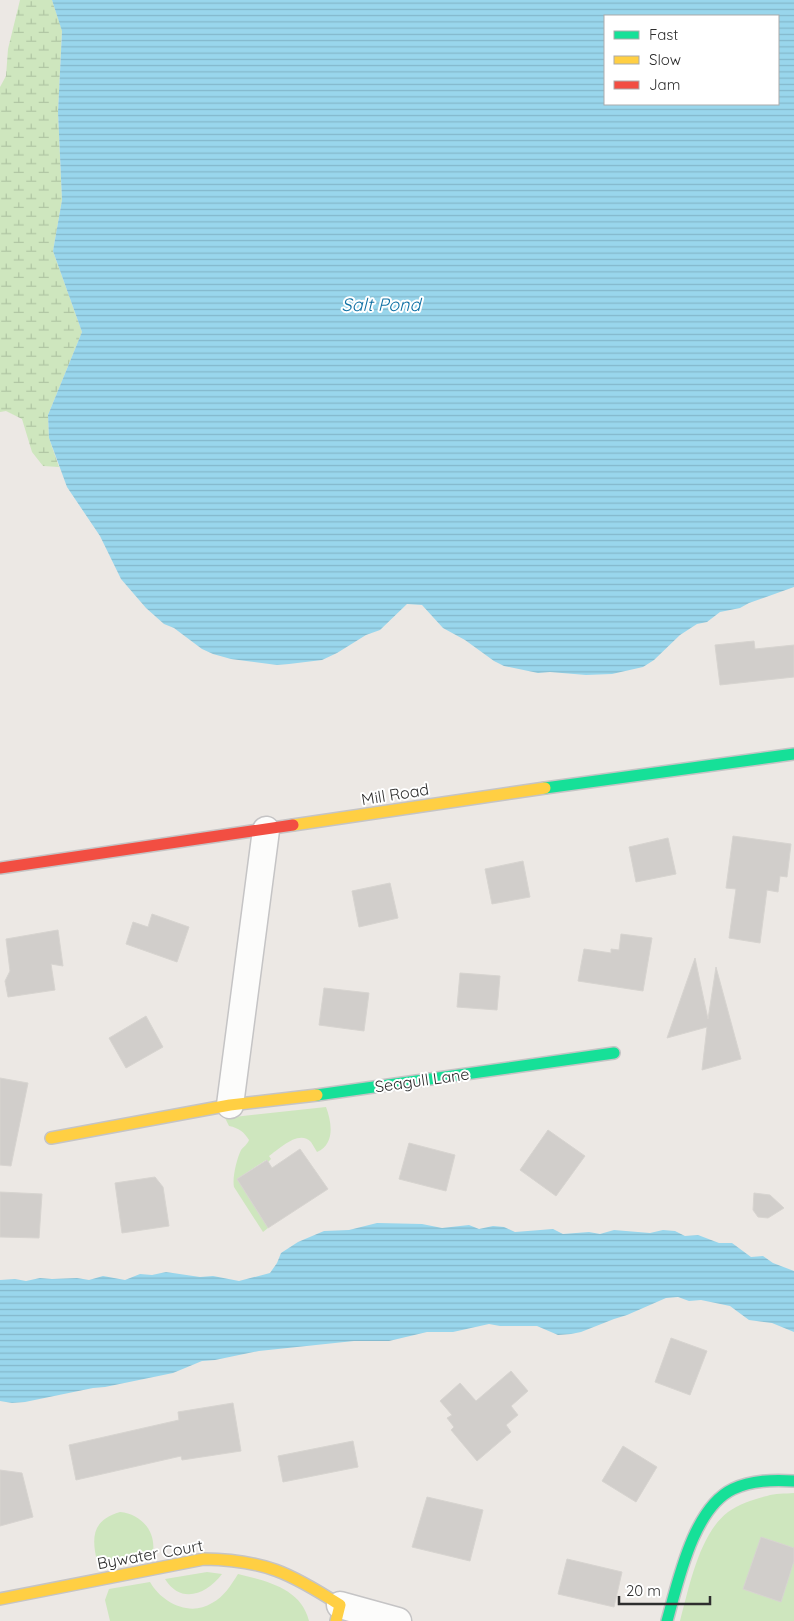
<svg xmlns="http://www.w3.org/2000/svg" width="794" height="1621" viewBox="0 0 794 1621" font-family="Quicksand,sans-serif">
  <style>
    .grass { fill: #cee6be }
    .wetland { fill: url(#wetland-marsh) }
    .water { fill: url(#water-rules); fill-rule: evenodd }
    .building { fill: #d1cecb; stroke: #d7d4d0 }
    .lines { fill: none; stroke-linecap: round; stroke-linejoin: round }
    .street-casing { stroke: #c5c4c5; stroke-width: 29 }
    .fast-casing { stroke: #c5c4c5; stroke-width: 14 }
    .slow-casing { stroke: #c5c4c5; stroke-width: 14 }
    .jam-casing { stroke: #c5c4c5; stroke-width: 14 }
    .street { stroke: #fcfcfb; stroke-width: 26 }
    .fast { stroke: #16e098; stroke-width: 11 }
    .slow { stroke: #ffcf43; stroke-width: 11 }
    .jam { stroke: #f24e42; stroke-width: 11 }
    .labels { text-anchor: middle; dominant-baseline: central; stroke-width: 4; stroke-linejoin: round; paint-order: stroke }
    .street-label { font-size: 16px; fill: #2e2e2e; stroke: #fff }
    .water-label { font-size: 18px; font-style: italic; fill: #0d6fa3; stroke: #fff }
  </style>
  <defs>
    <pattern id="wetland-marsh" width="20" height="14" patternUnits="userSpaceOnUse" patternTransform="scale(1.25)"><rect width="20" height="14" fill="#cee6be"/><path d="M1 5h8M5 5V1M11 12h8M15 12V8" fill="none" stroke="#b1c6a4"/></pattern>
    <pattern id="water-rules" width="6" height="5" patternUnits="userSpaceOnUse" patternTransform="scale(1.25)"><rect width="6" height="5" fill="#99d6ec"/><path d="M0 2.5h6" fill="none" stroke="#84b8cb"/></pattern>
  </defs>
  <rect width="100%" height="100%" fill="#ece8e4"/>
  <!-- grass -->
  <path class="grass" d="M 326,1107 C 332,1123 335,1144 317,1152 C 315,1149 313,1145 311,1142 C 299,1129 279,1149 269,1156 L 271,1159 L 268,1162 L 266,1160 L 237,1179 L 268,1228 L 263,1232 L 234,1187 C 232,1178 237,1158 241,1150 C 244,1146 247,1145 249,1140 C 244,1132 239,1128 229,1126 L 225,1118 Z
    M 794,1493 L 794,1621 L 680,1621 C 689,1588 699,1534 728,1512 C 739,1504 754,1499 767,1496 C 775,1493 785,1494 794,1493 Z
    M 120,1512 C 141,1514 156,1531 153,1552 L 99,1562 L 97,1561 C 91,1536 93,1520 120,1512 Z
    M 207,1572 L 222,1574 C 207,1594 181,1605 165,1579 Z
    M 238,1574 C 266,1581 301,1588 309,1621 L 110,1621 L 105,1600 L 109,1589 L 150,1582 C 162,1603 190,1617 212,1603 C 224,1597 231,1585 238,1574 Z"/>
  <!-- wetland -->
  <path class="wetland" d="M 20,0 L 52,0 L 62,30 L 58,112 L 62,200 L 53,251 L 82,332 L 48,415 L 49,438 L 59,467 L 43,466 L 32,452 L 22,419 L 6,411 L 0,412 L 0,87 L 6,76 L 8,49 Z"/>
  <!-- water -->
  <path class="water" d="M 52,0 L 794,0 L 794,587 L 749,603 L 740,608 L 720,612 L 707,622 L 697,624 L 680,635 L 654,660 L 643,667 L 612,674 L 586,675 L 550,672 L 538,673 L 504,666 L 494,661 L 465,640 L 443,628 L 422,605 L 407,604 L 380,630 L 366,635 L 337,653 L 322,660 L 289,664 L 277,665 L 231,659 L 213,654 L 202,649 L 174,628 L 164,624 L 146,608 L 121,579 L 100,536 L 67,487 L 49,438 L 48,415 L 82,332 L 53,251 L 62,200 L 58,112 L 62,31 ZM 778,16 L 778,104 L 605,104 L 605,16 Z
    M 377,1223 L 422,1224 L 442,1228 L 469,1225 L 479,1229 L 493,1226 L 504,1227 L 515,1232 L 553,1229 L 563,1234 L 589,1232 L 600,1234 L 614,1230 L 650,1233 L 663,1230 L 675,1231 L 685,1236 L 698,1235 L 719,1243 L 732,1243 L 751,1257 L 763,1256 L 773,1263 L 794,1271 L 794,1332 L 772,1323 L 749,1320 L 730,1306 L 701,1300 L 689,1301 L 678,1297 L 666,1298 L 627,1315 L 614,1319 L 581,1332 L 571,1334 L 558,1335 L 537,1326 L 500,1326 L 489,1324 L 453,1332 L 427,1332 L 389,1341 L 354,1341 L 259,1351 L 215,1360 L 202,1361 L 173,1373 L 105,1387 L 93,1388 L 25,1402 L 12,1403 L 0,1401 L 0,1280 L 15,1279 L 26,1281 L 40,1278 L 52,1279 L 77,1278 L 89,1280 L 103,1276 L 125,1280 L 140,1274 L 152,1275 L 166,1272 L 200,1277 L 213,1276 L 239,1281 L 270,1273 L 277,1263 L 281,1253 L 298,1242 L 324,1231 L 349,1230 Z"/>
  <!-- building -->
  <path class="building" d="M 754,641 L 755,649 L 794,645 L 794,677 L 720,685 L 715,645 Z
    M 733,836 L 791,844 L 787,877 L 780,876 L 778,892 L 767,890 L 760,943 L 729,938 L 736,889 L 726,888 Z
    M 668,838 L 676,874 L 636,882 L 629,847 Z
    M 523,861 L 530,897 L 492,904 L 485,869 Z
    M 390,883 L 398,918 L 359,927 L 352,891 Z
    M 152,914 L 189,927 L 177,962 L 126,944 L 133,922 L 148,927 Z
    M 58,930 L 63,966 L 51,964 L 55,990 L 8,997 L 5,981 L 10,971 L 6,939 Z
    M 621,934 L 652,938 L 643,991 L 578,981 L 584,949 L 611,953 L 611,949 L 619,950 Z
    M 695,958 L 708,1019 L 716,967 L 741,1059 L 702,1070 L 707,1027 L 667,1038 Z
    M 460,973 L 500,976 L 497,1010 L 457,1007 Z
    M 324,988 L 369,993 L 364,1031 L 319,1025 Z
    M 146,1016 L 163,1047 L 126,1068 L 109,1038 Z
    M 0,1078 L 28,1083 L 11,1166 L 0,1165 Z
    M 548,1130 L 585,1156 L 556,1196 L 520,1170 Z
    M 409,1143 L 455,1155 L 446,1191 L 399,1179 Z
    M 300,1149 L 328,1189 L 268,1228 L 237,1179 L 267,1160 L 272,1168 Z
    M 155,1177 L 163,1187 L 169,1226 L 122,1233 L 115,1183 Z
    M 0,1192 L 42,1194 L 39,1238 L 0,1237 Z
    M 754,1193 L 770,1195 L 784,1208 L 768,1218 L 758,1217 L 753,1210 Z
    M 671,1338 L 707,1351 L 690,1395 L 655,1382 Z
    M 511,1371 L 528,1391 L 511,1406 L 518,1415 L 506,1425 L 511,1432 L 477,1461 L 451,1430 L 454,1427 L 447,1418 L 452,1415 L 440,1401 L 460,1383 L 476,1401 Z
    M 233,1403 L 241,1451 L 182,1460 L 181,1456 L 76,1480 L 69,1445 L 179,1420 L 178,1412 Z
    M 353,1441 L 358,1467 L 283,1482 L 278,1456 Z
    M 623,1446 L 657,1467 L 636,1502 L 602,1481 Z
    M 0,1470 L 22,1473 L 33,1517 L 0,1526 Z
    M 427,1497 L 483,1510 L 470,1561 L 412,1547 Z
    M 761,1537 L 794,1548 L 794,1561 L 781,1602 L 743,1589 Z
    M 567,1559 L 622,1572 L 614,1607 L 558,1594 Z"/>
  <g class="lines">
    <defs>
      <path id="street" d="M 230,1105 L 266,830
        M 340,1605 L 398,1621"/>
      <path id="fast" d="M 545,788 L 794,754
        M 317,1095 L 614,1053
        M 667,1621 C 678,1582 693,1508 733,1489 C 752,1480 773,1480 794,1481"/>
      <path id="slow" d="M 293,825 L 545,788
        M 51,1138 L 230,1105 L 317,1095
        M 0,1599 L 204,1559 C 265,1560 290,1573 340,1605 L 336,1621"/>
      <path id="jam" d="M 0,868 L 293,825"/>
    </defs>
    <!-- street casing -->
    <use href="#street" class="street-casing"/>
    <!-- fast casing -->
    <use href="#fast" class="fast-casing"/>
    <!-- slow casing -->
    <use href="#slow" class="slow-casing"/>
    <!-- jam casing -->
    <use href="#jam" class="jam-casing"/>
    <!-- street -->
    <use href="#street" class="street"/>
    <!-- fast -->
    <use href="#fast" class="fast"/>
    <!-- slow -->
    <use href="#slow" class="slow"/>
    <!-- jam -->
    <use href="#jam" class="jam"/>
  </g>
  <g class="labels">
    <!-- street labels -->
    <g class="street-label">
      <text transform="translate(395 794) rotate(-9)">Mill Road</text>
      <text transform="translate(422 1080) rotate(-8)">Seagull Lane</text>
      <text transform="translate(150 1554) rotate(-10)">Bywater Court</text>
    </g>
    <!-- water labels -->
    <g class="water-label">
      <text x="381" y="304">Salt Pond</text>
    </g>
  </g>
  <!-- legend -->
  <rect x="604" y="15" width="175" height="90" fill="#ffffff" stroke="#ababab"/>
  <rect x="614" y="31" width="25" height="8" fill="#16e098" stroke="#ababab"/>
  <text x="649" y="40" font-size="15" fill="#2e2e2e">Fast</text>
  <rect x="614" y="56" width="25" height="8" fill="#ffcf43" stroke="#ababab"/>
  <text x="649" y="65" font-size="15" fill="#2e2e2e">Slow</text>
  <rect x="614" y="81" width="25" height="8" fill="#f24e42" stroke="#ababab"/>
  <text x="649" y="90" font-size="15" fill="#2e2e2e">Jam</text>
  <!-- scale -->
  <path d="M619 1596v8h91v-8" fill="none" stroke="#2e2e2e" stroke-width="2.5"/>
  <text x="626" y="1596" font-size="15" fill="#2e2e2e" stroke="#ffffff" stroke-width="4" paint-order="stroke">20 m</text>
</svg>
